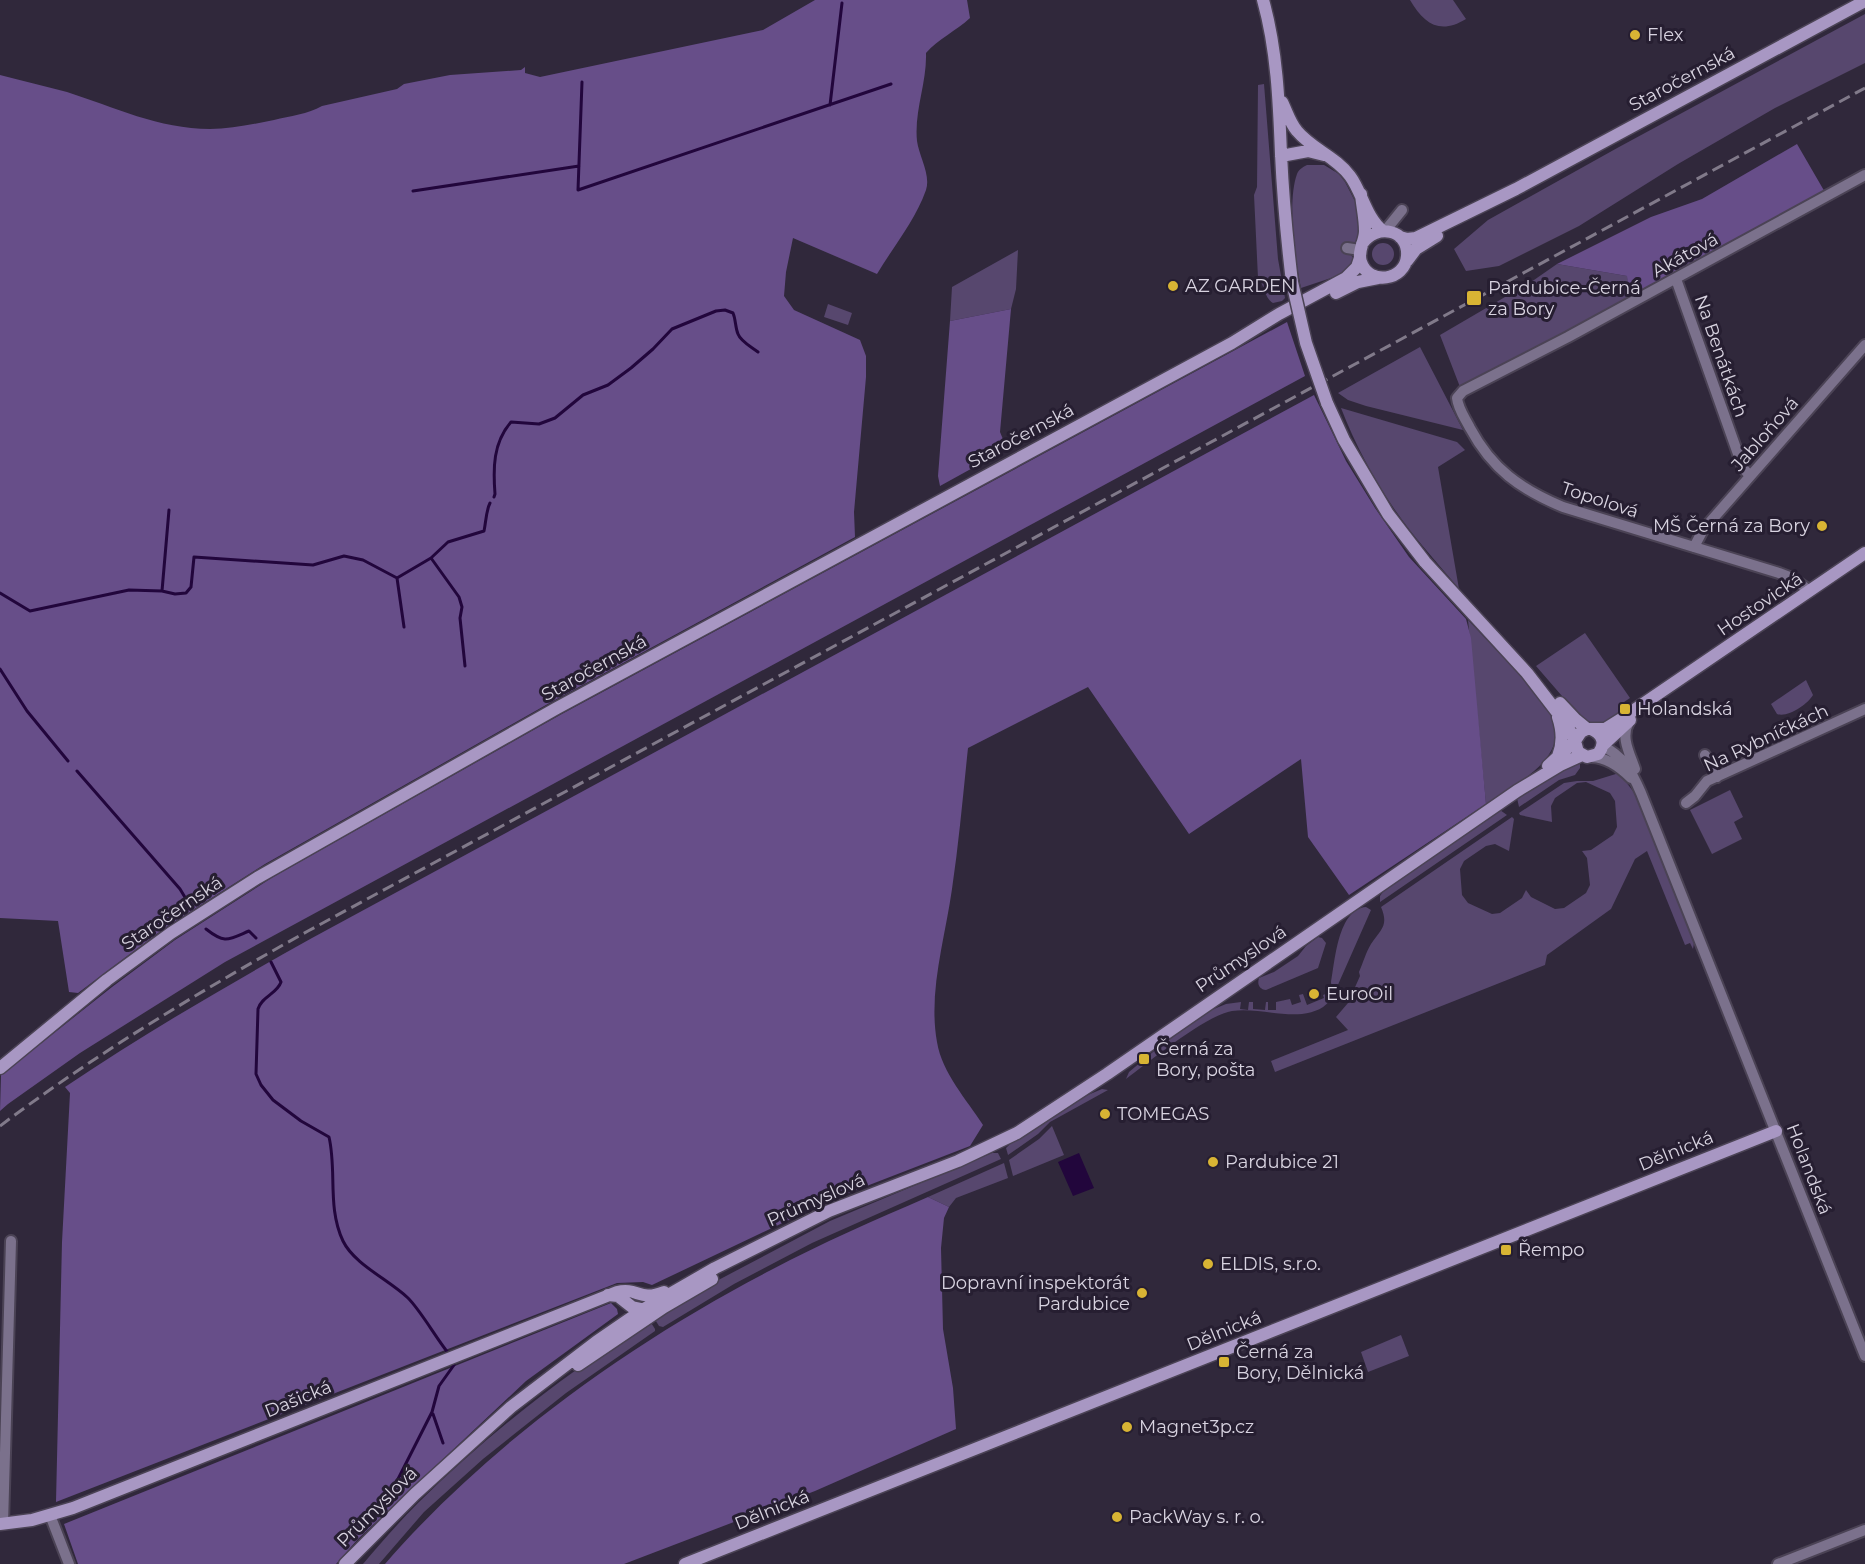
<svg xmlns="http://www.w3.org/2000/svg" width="1865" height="1564" viewBox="0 0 1865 1564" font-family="Montserrat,sans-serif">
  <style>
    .green { fill: #57476e }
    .forest { fill: #674e89 }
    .water { fill: #22063c }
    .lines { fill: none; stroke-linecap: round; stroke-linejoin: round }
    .stream { stroke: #22063c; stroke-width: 3 }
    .street-casing { stroke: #4b4355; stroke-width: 14 }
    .secondary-casing { stroke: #4b4355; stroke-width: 15 }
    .street { stroke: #7b718c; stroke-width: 10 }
    .secondary { stroke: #a897c3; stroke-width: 12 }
    .rail { stroke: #817a8a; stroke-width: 3; stroke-dasharray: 12 6; stroke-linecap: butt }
    .secondary-bridge-casing { stroke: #4b4355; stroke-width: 15; stroke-linecap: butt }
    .secondary-bridge { stroke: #a897c3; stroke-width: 12 }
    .poi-dot { fill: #d8b434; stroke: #261e31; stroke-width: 2 }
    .labels { text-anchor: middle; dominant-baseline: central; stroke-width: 6; stroke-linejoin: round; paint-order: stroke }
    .poi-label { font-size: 18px; fill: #d8d3e0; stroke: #261e31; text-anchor: start }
    .street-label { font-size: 18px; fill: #d8d3e0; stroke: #261e31 }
  </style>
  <rect width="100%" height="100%" fill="#30283b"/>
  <!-- green -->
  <path class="green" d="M 1410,0 L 1453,0 L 1466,19 C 1440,35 1424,24 1410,0 Z
    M 1865,14 L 1865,63 L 1775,108 L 1678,164 L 1579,226 L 1499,266 L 1466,271 L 1454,249 L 1488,220 L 1619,147 Z
    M 1264,84 L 1278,259 L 1285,298 L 1282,301 L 1273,303 C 1264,298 1265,285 1258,278 L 1254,195 L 1257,187 L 1258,85 Z
    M 1307,165 L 1324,165 L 1339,174 L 1345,182 L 1358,207 L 1361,224 L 1358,242 L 1352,245 L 1345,253 L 1350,254 L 1354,259 L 1353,264 L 1339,279 L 1337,276 L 1301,288 C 1295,259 1287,202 1297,174 C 1299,169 1303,167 1307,165 Z
    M1372 254a11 11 0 1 1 22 0a11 11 0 1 1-22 0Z
    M 1018,250 L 1016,289 L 1011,309 L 950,321 L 952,287 Z
    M 1557,264 L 1627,276 L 1629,302 L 1505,367 L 1460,387 L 1440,335 L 1534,280 Z
    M 828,304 L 852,313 L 848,325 L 824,317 Z
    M 1420,347 L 1463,430 L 1366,406 L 1348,400 L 1338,393 Z
    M 1341,408 L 1457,442 L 1465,450 L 1438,467 L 1459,589 C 1438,563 1414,538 1395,510 C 1373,478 1355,444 1341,408 Z
    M 1468,620 L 1540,696 C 1584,750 1527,777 1486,804 Z
    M 1585,633 L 1630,698 L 1621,704 L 1624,711 C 1608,722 1600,728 1581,718 L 1536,666 Z
    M 1806,680 L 1813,695 C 1808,704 1788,718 1777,714 L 1771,704 Z
    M 1580,762 L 1580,768 L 1575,775 L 1559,780 L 1519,807 L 1517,798 L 1547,778 Z
    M 1619,773 L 1636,795 L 1694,943 L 1693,949 L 1690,943 L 1685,945 L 1647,851 L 1635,859 L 1611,909 L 1547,955 L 1545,965 L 1275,1072 L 1271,1061 L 1348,1030 L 1336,1017 L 1348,1003 L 1360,976 L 1359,972 C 1363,963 1366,952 1371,944 C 1381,929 1389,926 1381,907 L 1512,817 L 1514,819 L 1509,851 L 1495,844 L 1486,846 L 1464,861 L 1460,869 L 1462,895 L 1468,903 L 1492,914 L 1500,913 L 1522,898 L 1526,890 L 1531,897 L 1555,909 L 1564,908 L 1586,893 L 1590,885 L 1587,858 L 1582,851 L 1591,850 L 1613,835 L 1617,827 L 1615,801 L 1610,793 L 1586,782 L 1577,783 L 1555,798 L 1551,806 L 1552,822 L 1520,815 L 1519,813 L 1564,783 L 1577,781 L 1593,781 Z
    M 1730,790 L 1743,817 L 1734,822 L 1742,839 L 1712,854 L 1690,810 Z
    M 1500,810 L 1507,815 L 1380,902 L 1380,896 L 1385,889 Z
    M 1366,907 L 1371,910 L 1333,996 C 1325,1009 1315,1012 1302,1014 C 1279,1016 1255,1008 1232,1011 C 1206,1015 1149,1062 1126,1079 L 1129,1072 L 1159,1047 L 1209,1011 L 1226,1004 L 1241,1002 L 1240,1009 L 1248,1010 L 1249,1002 L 1253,1002 L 1253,1009 L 1265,1010 L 1266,1002 L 1268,1002 L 1268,1010 L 1276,1010 L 1276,1002 L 1290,999 L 1292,1005 L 1301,1002 L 1299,995 L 1303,994 L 1307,1005 L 1324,998 L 1323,995 L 1334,991 L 1331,983 C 1335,961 1338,909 1366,907 Z
    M 1318,937 L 1322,938 L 1326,943 L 1318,968 L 1266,990 C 1259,989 1257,984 1259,978 L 1274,972 L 1298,956 L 1306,946 Z
    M 1102,1089 L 1108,1090 L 1050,1122 L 1038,1134 L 1008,1155 L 1006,1148 L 1011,1143 L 1083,1097 Z
    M 1052,1126 L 1064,1155 L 1013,1176 L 1009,1160 L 1039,1139 Z
    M 992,1153 L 998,1153 L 1001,1159 L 812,1243 L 734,1284 L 663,1327 L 659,1326 L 654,1318 L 692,1294 L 830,1221 Z
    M 1004,1163 L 1008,1178 L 956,1198 L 949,1207 L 928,1197 Z
    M 650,1321 L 655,1329 L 655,1331 L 566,1393 L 483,1459 L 424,1512 L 379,1564 L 363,1564 C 381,1543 399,1522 418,1503 C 488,1434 567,1372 650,1321 Z
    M 1401,1335 L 1409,1356 L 1368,1372 L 1361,1352 Z"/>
  <!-- forest -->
  <path class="forest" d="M 815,0 L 967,0 L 970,18 C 956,31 938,39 926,53 C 927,83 914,111 917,141 C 919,156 931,175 926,190 C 915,221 893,247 877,274 L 793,238 L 786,272 L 784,296 L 794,310 L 860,340 L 866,356 L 866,377 L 854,512 L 855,537 L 553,701 L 265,864 L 166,927 L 78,993 L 69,992 L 58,921 L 0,918 L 0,75 C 22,81 45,86 67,92 C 114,107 159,129 210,129 C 231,129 253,124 274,120 C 290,116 308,114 322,106 L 397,89 L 404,84 L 450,75 L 521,70 L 525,67 L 525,73 L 540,77 L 763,30 Z
    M 1797,144 L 1826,194 L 1629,302 L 1627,276 L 1557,264 L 1651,217 L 1702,199 Z
    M 1011,309 L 1000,432 L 1007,449 L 940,486 L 938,476 L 950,321 Z
    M 1287,322 L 1305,376 L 225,962 L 80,1053 L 8,1104 L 0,1111 L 1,1075 L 112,987 L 175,940 L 273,877 L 560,715 Z
    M 1314,395 L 1346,461 L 1375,508 L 1409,557 L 1466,619 L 1471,638 L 1486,804 L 1349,895 L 1308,837 L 1301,759 L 1189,834 L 1088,687 L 968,748 C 963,795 959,842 952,889 C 945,939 928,992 937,1042 C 942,1073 967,1100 983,1125 L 970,1146 L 833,1199 L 652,1285 L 643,1282 L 617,1283 L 56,1502 L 62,1242 L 70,1093 L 65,1087 C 145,1033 228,985 312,938 Z
    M 928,1197 L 949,1207 L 944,1218 L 941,1248 L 943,1329 L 953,1388 L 956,1429 L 815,1491 L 624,1564 L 385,1564 C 489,1444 630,1343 771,1270 C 822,1243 875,1220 928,1197 Z
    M 611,1303 L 617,1309 L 618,1314 L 526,1381 L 358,1539 L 336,1564 L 78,1564 L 64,1524 Z"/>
  <!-- water -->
  <path class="water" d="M 1079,1153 L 1094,1188 L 1073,1196 L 1058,1162 Z"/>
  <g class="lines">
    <!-- stream -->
    <path class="stream" d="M 582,82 L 578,190 L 891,84
      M 830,105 L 842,3
      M 413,191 L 579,166
      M 494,497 L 495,494 C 493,468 493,443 511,422 L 539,424 L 555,418 L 583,395 L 608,385 L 631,368 L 653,349 L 672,329 L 716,311 L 725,310 L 733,313 C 736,320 735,327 738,334 C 741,342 752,347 758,352
      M 431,558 L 459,597 L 462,607 L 460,618 L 465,666
      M 397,578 L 404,627
      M 162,591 L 169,510
      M 0,593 L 30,611 L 129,590 L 162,591 L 175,594 L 186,593 L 191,587 L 194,557 L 313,565 L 344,556 L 363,560 L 397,578 L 431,558 L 448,542 L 484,531 C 486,522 486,511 490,503
      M 0,669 L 27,711 L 68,761
      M 77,771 L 180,889 L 189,904
      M 206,929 C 225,944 228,940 249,931 L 256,938
      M 271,962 L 281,982 C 277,994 262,996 258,1009 L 256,1074 L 261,1085 L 273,1100 L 301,1121 L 329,1137 C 337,1171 327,1207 343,1241 C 354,1264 389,1280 408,1298 C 421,1311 436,1338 449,1354
      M 433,1414 L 443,1443
      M 395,1485 L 432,1412 L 439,1386 L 454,1365"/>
    <defs>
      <path id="street" d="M 1385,231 L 1402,210
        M 1347,248 L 1360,250
        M 1676,279 L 1743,468 L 1750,476
        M 1694,547 L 1703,530 L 1865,345
        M 1810,591 L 1792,578 L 1779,573 L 1563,507 C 1520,489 1492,469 1470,428 C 1465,418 1458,409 1457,398 L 1463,391 L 1568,337 L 1865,175
        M 1629,722 C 1620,737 1630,754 1635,769
        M 1602,746 C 1624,756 1632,772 1641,793 L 1865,1356
        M 1705,755 L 1717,777
        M 1591,757 C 1607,757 1620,767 1631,778
        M 1686,803 L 1695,796 L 1707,781 L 1865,709
        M 50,1515 L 69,1564
        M 3,1524 L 11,1241
        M 1778,1564 L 1865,1530"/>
      <path id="secondary" d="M 1263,0 C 1277,50 1279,102 1281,154 C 1283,197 1287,240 1292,282
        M 1282,102 C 1287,112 1290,123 1297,131 C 1312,149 1336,157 1350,176 C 1362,192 1366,218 1383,231
        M 1281,156 L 1308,151 L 1324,155
        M 1361,194 C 1362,206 1365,218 1365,231 C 1365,242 1357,251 1361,262 C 1369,286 1405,281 1407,256 C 1409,229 1376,223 1362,244
        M 1400,237 L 1407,239 L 1416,238 L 1516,189 L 1865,1
        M 1407,261 L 1416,249 L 1437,236
        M 1336,293 L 1358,282 L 1378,278
        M 1327,403 L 1344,440 L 1388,514 L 1425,562 L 1527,673 L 1567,725 L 1575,741 L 1578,752 L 1587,757 L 1598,754 C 1606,744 1603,734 1591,729
        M 1560,703 L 1576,720 L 1587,729
        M 1558,717 C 1562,729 1563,744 1558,756
        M 1603,745 L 1630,720
        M 1548,766 L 1575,741 L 1581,732 L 1587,729 L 1605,729 L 1621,719 L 1865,553
        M 0,1068 L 107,980 L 171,933 L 257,878 L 557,708 L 1232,343 L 1279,314 L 1346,278 L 1357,267 L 1360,258
        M 608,1295 L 618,1296 L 632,1307 L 646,1310
        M 578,1365 L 664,1307 L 712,1279
        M 0,1524 L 32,1520 L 73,1508 L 617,1292 C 638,1287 639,1302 664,1292
        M 345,1564 L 415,1494 L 511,1407 L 596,1342 L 644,1309 L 715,1268 L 829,1211 L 958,1161 L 1017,1133 L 1107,1074 L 1517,791 L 1560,765 L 1582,755
        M 685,1564 L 1776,1131"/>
    </defs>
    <!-- street casing -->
    <use href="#street" class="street-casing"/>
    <!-- secondary casing -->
    <use href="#secondary" class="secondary-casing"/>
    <!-- street -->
    <use href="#street" class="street"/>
    <!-- secondary -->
    <use href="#secondary" class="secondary"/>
    <!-- rail -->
    <path class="rail" d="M 0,1126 C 97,1053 202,990 308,931 L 1865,88"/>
    <defs>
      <path id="secondary-bridge" d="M 1292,282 L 1306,343 L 1327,403"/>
    </defs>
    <!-- secondary-bridge casing -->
    <use href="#secondary-bridge" class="secondary-bridge-casing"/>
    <!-- secondary-bridge -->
    <use href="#secondary-bridge" class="secondary-bridge"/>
  </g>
  <!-- markers -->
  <g class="poi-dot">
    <circle cx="1635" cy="35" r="6"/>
    <circle cx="1173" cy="286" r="6"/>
    <rect x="1466" y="290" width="16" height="16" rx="3"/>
    <circle cx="1822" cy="526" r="6"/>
    <rect x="1619" y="703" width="12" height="12" rx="3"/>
    <circle cx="1314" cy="994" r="6"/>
    <rect x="1138" y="1053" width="12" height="12" rx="3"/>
    <circle cx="1105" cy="1114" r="6"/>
    <circle cx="1213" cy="1162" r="6"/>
    <rect x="1500" y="1244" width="12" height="12" rx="3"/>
    <circle cx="1208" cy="1264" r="6"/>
    <circle cx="1142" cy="1293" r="6"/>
    <rect x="1218" y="1356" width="12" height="12" rx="3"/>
    <circle cx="1127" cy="1427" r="6"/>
    <circle cx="1117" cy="1517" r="6"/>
  </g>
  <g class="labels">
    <!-- poi labels -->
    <g class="poi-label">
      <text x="1647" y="35">Flex</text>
      <text x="1185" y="286">AZ GARDEN</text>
      <text x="1488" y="288">Pardubice-Černá<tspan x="1488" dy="21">za Bory</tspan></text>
      <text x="1810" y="526" text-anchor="end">MŠ Černá za Bory</text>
      <text x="1637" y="709">Holandská</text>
      <text x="1326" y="994">EuroOil</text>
      <text x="1156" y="1049">Černá za<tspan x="1156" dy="21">Bory, pošta</tspan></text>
      <text x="1117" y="1114">TOMEGAS</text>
      <text x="1225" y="1162">Pardubice 21</text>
      <text x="1518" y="1250">Řempo</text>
      <text x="1220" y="1264">ELDIS, s.r.o.</text>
      <text x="1130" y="1283" text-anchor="end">Dopravní inspektorát<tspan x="1130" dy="21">Pardubice</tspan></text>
      <text x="1236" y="1352">Černá za<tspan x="1236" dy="21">Bory, Dělnická</tspan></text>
      <text x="1139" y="1427">Magnet3p.cz</text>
      <text x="1129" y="1517">PackWay s. r. o.</text>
    </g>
    <!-- street labels -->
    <g class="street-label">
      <text transform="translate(1682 79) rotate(-28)">Staročernská</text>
      <text transform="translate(1685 255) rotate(-29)">Akátová</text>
      <text transform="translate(1721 356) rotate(71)">Na Benátkách</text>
      <text transform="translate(1765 434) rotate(-49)">Jabloňová</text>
      <text transform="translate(1021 436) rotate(-28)">Staročernská</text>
      <text transform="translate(1600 500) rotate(18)">Topolová</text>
      <text transform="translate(1760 604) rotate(-34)">Hostovická</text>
      <text transform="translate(594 668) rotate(-29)">Staročernská</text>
      <text transform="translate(1766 738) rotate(-25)">Na Rybníčkách</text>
      <text transform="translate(172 913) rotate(-34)">Staročernská</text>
      <text transform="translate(1241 959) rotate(-34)">Průmyslová</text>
      <text transform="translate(1676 1151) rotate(-22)">Dělnická</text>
      <text transform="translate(1809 1169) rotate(69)">Holandská</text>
      <text transform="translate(816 1200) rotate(-24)">Průmyslová</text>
      <text transform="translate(1224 1331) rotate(-22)">Dělnická</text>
      <text transform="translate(298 1399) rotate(-22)">Dašická</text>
      <text transform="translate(377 1507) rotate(-45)">Průmyslová</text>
      <text transform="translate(772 1510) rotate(-22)">Dělnická</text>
    </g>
  </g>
</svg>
